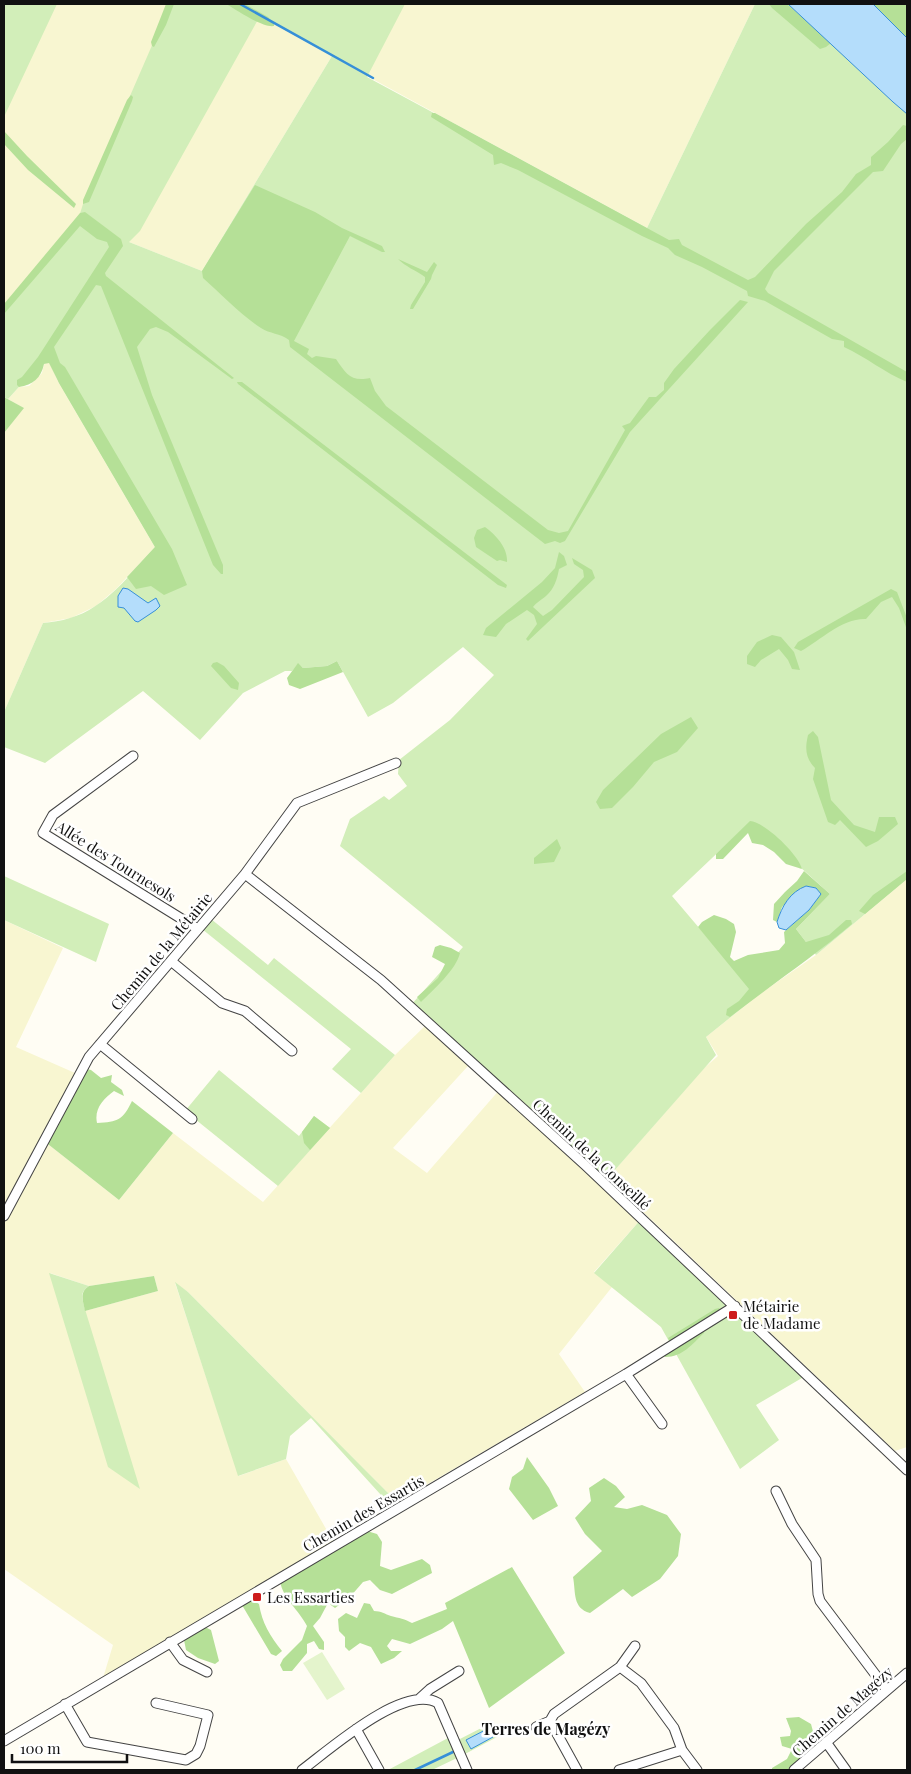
<svg xmlns="http://www.w3.org/2000/svg" width="911" height="1774" viewBox="0 0 911 1774" font-family="'Playfair Display',serif">
  <style>
    .farmland { fill: #f8f6d1; fill-rule: evenodd }
    .green { fill: #d2eeb9; fill-rule: evenodd }
    .forest { fill: #b5e097 }
    .pitch { fill: #e4f4cc }
    .water { fill: #b4ddfb; stroke: #368fd8 }
    .lines { fill: none; stroke-linecap: round; stroke-linejoin: round }
    .stream { stroke: #368fd8; stroke-width: 2.5 }
    .street-casing { stroke: #444; stroke-width: 11 }
    .street { stroke: #fff; stroke-width: 9 }
    .poi-dot { fill: #cd1c1c; stroke: #fff; stroke-width: 2 }
    .labels { text-anchor: middle; dominant-baseline: central; stroke-width: 5; stroke-linejoin: round; paint-order: stroke }
    .street-label { font-size: 15px; fill: #111; stroke: #fff }
    .poi-label { font-size: 15px; fill: #111; stroke: #fff; text-anchor: start }
    .neighbourhood-label { font-size: 16px; font-weight: bold; fill: #111; stroke: #fff }
  </style>
  <rect width="100%" height="100%" fill="#fffdf4"/>
  <!-- farmland -->
  <path class="farmland" d="M 4,4 L 755,4 L 647,228 L 367,76 L 332,56 L 202,271 L 129,242 L 4,307 Z
    M 49,362 L 59,383 L 155,547 L 117,588 L 96,606 L 71,618 L 43,623 L 4,712 L 4,433 L 23,408 L 8,399 L 19,387 L 29,386 L 42,373 L 44,364 Z
    M 907,879 L 907,1447 L 895,1451 L 637,1206 L 635,1193 L 621,1192 L 607,1179 L 703,1069 L 718,1056 L 706,1037 L 757,996 L 816,955 Z
    M 4,920 L 63,948 L 16,1047 L 75,1073 L 4,1207 Z
    M 425,1026 L 468,1066 L 393,1148 L 427,1173 L 501,1088 L 642,1218 L 594,1272 L 612,1287 L 559,1354 L 585,1392 L 397,1502 L 188,1292 L 175,1283 L 239,1476 L 286,1459 L 333,1541 L 103,1678 L 113,1645 L 4,1569 L 4,1222 L 44,1141 L 119,1200 L 173,1133 L 263,1202 L 395,1055 ZM 50,1273 L 89,1286 L 154,1276 L 158,1291 L 85,1311 Z"/>
  <!-- green -->
  <path class="green" d="M 4,4 L 57,4 L 4,117 Z
    M 170,4 L 405,4 L 367,77 L 647,228 L 755,4 L 819,4 L 907,81 L 907,879 L 816,955 L 796,929 L 830,894 L 750,822 L 672,896 L 757,996 L 706,1037 L 716,1055 L 607,1179 L 410,1006 L 463,947 L 340,846 L 350,819 L 384,796 L 389,800 L 407,786 L 398,774 L 399,760 L 450,720 L 494,675 L 463,647 L 393,703 L 368,717 L 337,661 L 327,666 L 303,668 L 298,664 L 292,671 L 285,671 L 243,693 L 200,740 L 143,691 L 45,763 L 4,747 L 4,712 L 43,623 C 52,622 61,621 70,618 C 106,608 131,573 155,547 L 59,383 L 48,355 L 8,399 L 4,397 L 4,307 L 78,220 L 83,204 ZM 260,16 L 332,56 L 202,271 L 129,242 L 140,231 Z
    M 4,876 L 109,924 L 96,962 L 4,920 Z
    M 211,919 L 268,965 L 274,958 L 395,1055 L 361,1093 L 332,1069 L 351,1049 L 202,929 Z
    M 219,1070 L 299,1136 L 314,1116 L 330,1128 L 278,1186 L 185,1111 Z
    M 642,1218 L 807,1375 L 756,1405 L 779,1440 L 740,1469 L 661,1327 L 594,1273 Z
    M 49,1273 L 89,1286 C 80,1292 82,1297 84,1306 L 140,1489 L 108,1467 Z
    M 175,1282 L 188,1292 L 397,1502 L 391,1506 L 311,1418 L 290,1436 L 286,1459 L 238,1476 Z
    M 491,1723 L 497,1737 L 465,1754 L 458,1740 Z
    M 448,1738 L 457,1758 L 432,1770 L 388,1770 Z"/>
  <!-- forest -->
  <path class="forest" d="M 166,4 L 174,4 L 166,25 L 154,47 L 152,46 L 151,42 Z
    M 226,4 L 245,4 L 268,17 L 274,24 L 274,26 C 262,28 237,10 226,4 Z
    M 769,4 L 787,4 L 831,43 L 826,47 L 820,49 L 772,8 Z
    M 873,4 L 907,4 L 907,38 Z
    M 131,95 L 133,97 L 132,101 L 89,202 L 83,204 L 83,200 L 127,100 Z
    M 432,113 L 435,113 L 669,240 L 679,239 L 682,245 L 748,280 L 755,277 L 806,224 L 842,192 L 856,174 L 871,165 L 871,157 L 888,142 L 903,125 L 907,126 L 907,139 L 901,144 L 883,171 L 873,172 L 774,271 L 765,289 L 768,293 L 907,372 L 907,382 C 885,373 866,357 844,347 L 844,341 L 832,339 L 765,301 L 748,296 L 747,291 L 702,267 L 675,255 L 668,248 L 642,236 L 518,170 L 501,163 L 494,165 L 493,155 L 431,117 Z
    M 4,131 L 27,156 L 76,204 L 74,208 L 28,170 L 4,144 Z
    M 255,185 L 315,212 L 342,228 L 382,246 L 385,252 L 382,252 L 350,236 L 294,341 L 309,349 L 307,354 L 312,358 L 316,356 L 336,359 C 346,374 351,382 370,378 L 375,391 L 386,406 L 548,530 L 559,533 L 568,531 L 625,430 L 622,426 L 630,423 L 649,397 L 656,397 L 664,390 L 664,383 L 674,369 L 710,330 L 740,300 L 748,302 L 630,432 L 565,541 L 560,543 L 555,541 L 545,544 L 290,347 L 289,340 C 280,333 270,334 261,328 C 242,316 220,293 203,278 L 202,271 Z
    M 85,212 L 121,239 L 123,246 L 105,273 L 106,276 L 234,378 L 232,379 L 168,332 L 156,327 L 150,329 L 137,347 L 152,395 L 223,565 L 223,574 L 221,574 L 213,565 L 101,286 L 96,285 L 54,347 L 60,363 L 65,367 L 172,549 L 187,585 L 164,595 L 151,586 L 136,589 L 127,577 L 155,547 L 59,383 L 49,363 L 44,364 C 41,378 33,385 19,387 L 17,385 L 17,380 L 22,377 L 38,357 L 109,247 L 107,242 L 97,239 L 80,226 L 4,314 L 4,304 L 80,213 Z
    M 398,259 L 427,272 L 434,262 L 437,265 L 432,275 L 431,279 L 413,309 L 410,309 L 411,305 L 425,282 L 425,277 C 415,270 406,267 398,259 Z
    M 237,382 L 242,382 L 507,585 L 506,588 L 498,585 L 238,384 Z
    M 4,397 L 24,408 L 4,433 Z
    M 485,527 C 496,535 508,548 507,562 L 500,560 L 497,561 L 476,547 L 474,538 L 477,530 Z
    M 559,552 L 564,556 L 567,565 L 559,569 C 557,580 554,589 546,596 C 541,600 537,602 533,607 L 543,616 L 552,610 L 584,577 L 583,570 L 574,564 L 572,558 L 592,570 L 595,578 L 528,641 L 526,639 L 537,624 L 534,615 L 527,610 L 506,624 L 496,637 L 483,635 L 486,628 L 542,582 L 555,568 Z
    M 891,589 L 897,592 L 907,618 L 907,630 L 899,608 L 892,597 L 881,602 L 866,619 C 842,618 821,640 801,651 L 794,648 L 798,642 Z
    M 772,635 L 781,637 L 794,652 L 800,670 L 792,669 L 788,660 L 779,649 L 761,660 L 755,667 L 747,664 L 747,656 L 757,642 Z
    M 337,661 L 343,672 L 300,689 L 289,685 L 287,678 L 298,663 L 303,668 L 327,666 Z
    M 217,662 L 224,666 L 239,683 L 238,690 L 231,688 L 211,666 L 213,663 Z
    M 691,717 L 698,728 L 677,752 L 654,762 L 633,787 L 612,808 L 600,809 L 596,802 L 603,790 L 661,734 Z
    M 813,731 L 818,737 L 831,800 L 854,825 L 875,832 L 879,817 L 895,817 L 898,824 L 878,841 L 866,847 L 840,820 L 835,825 L 828,822 L 813,779 L 815,768 C 805,758 805,748 808,735 Z
    M 750,821 C 765,822 799,855 802,869 L 786,864 L 774,852 L 763,845 L 752,843 L 748,833 L 723,859 L 716,859 L 716,854 Z
    M 557,839 L 561,848 L 554,862 L 534,864 L 534,858 Z
    M 804,871 L 830,894 L 796,929 L 806,942 L 829,935 L 846,920 L 851,920 L 852,924 C 813,957 770,986 730,1017 L 726,1015 L 727,1009 L 739,1001 L 749,989 L 698,927 L 702,922 L 714,915 L 726,919 L 734,924 L 736,932 L 730,957 L 734,961 L 748,955 L 779,950 L 785,943 L 784,932 L 809,910 L 821,894 L 816,888 L 806,886 L 782,907 L 777,922 L 773,920 L 774,904 L 785,892 L 797,881 Z
    M 907,871 L 907,879 L 865,914 L 859,911 L 873,895 Z
    M 440,945 L 451,948 L 460,953 C 456,970 433,990 421,1002 L 417,997 L 438,978 L 445,964 L 432,957 L 435,947 Z
    M 83,1068 L 91,1070 L 101,1078 L 112,1075 L 111,1082 L 122,1090 L 124,1096 L 114,1091 C 103,1099 94,1109 97,1123 C 118,1122 123,1120 132,1101 L 173,1133 L 119,1200 L 44,1141 Z
    M 314,1116 L 330,1128 L 310,1150 L 304,1143 L 302,1132 Z
    M 154,1276 L 158,1291 L 85,1311 C 83,1301 79,1292 89,1286 Z
    M 719,1308 L 723,1313 L 704,1325 L 704,1333 C 692,1344 683,1357 665,1357 L 661,1352 L 671,1345 L 668,1338 L 715,1309 Z
    M 527,1457 L 549,1488 L 558,1506 L 533,1520 L 509,1489 L 512,1477 L 523,1469 Z
    M 604,1478 L 616,1486 L 625,1497 L 614,1507 L 627,1509 L 642,1505 L 667,1515 L 681,1534 L 678,1556 L 660,1579 L 632,1597 L 623,1589 L 590,1613 C 572,1608 576,1592 573,1577 L 602,1551 L 585,1534 L 575,1518 L 591,1501 L 589,1488 Z
    M 357,1528 L 377,1534 L 382,1542 L 380,1566 L 391,1570 L 422,1559 L 430,1565 L 432,1573 L 392,1594 L 380,1590 L 370,1580 L 363,1582 L 350,1597 L 335,1608 L 328,1603 L 320,1618 L 313,1626 L 324,1642 L 324,1650 L 319,1649 L 314,1641 L 307,1644 L 307,1653 L 292,1671 L 283,1671 L 280,1665 L 283,1659 L 302,1640 L 307,1626 C 299,1610 283,1599 280,1581 L 325,1551 L 333,1541 Z
    M 512,1567 L 565,1653 L 489,1708 L 453,1621 L 442,1629 L 410,1644 L 392,1639 L 387,1646 L 391,1651 L 402,1651 L 394,1658 L 381,1664 L 371,1647 L 360,1643 L 349,1651 L 345,1647 L 345,1637 L 339,1631 L 338,1619 L 346,1613 L 357,1618 L 364,1603 L 370,1604 L 374,1611 C 381,1611 385,1614 391,1616 C 399,1618 405,1619 412,1623 L 447,1609 L 445,1603 Z
    M 248,1601 L 254,1601 L 259,1604 C 262,1623 270,1636 282,1651 L 276,1656 L 271,1654 L 242,1605 Z
    M 203,1626 L 211,1630 L 219,1661 L 215,1664 L 198,1658 L 186,1650 L 183,1635 Z
    M 799,1717 L 811,1724 L 818,1750 L 794,1770 L 772,1770 L 772,1768 L 787,1759 L 792,1749 L 782,1746 L 780,1737 L 790,1736 L 791,1731 L 786,1718 Z"/>
  <!-- pitch -->
  <path class="pitch" d="M 322,1652 L 345,1689 L 327,1700 L 303,1663 Z"/>
  <!-- water -->
  <path class="water" d="M 788,4 L 873,4 L 907,38 L 907,114 L 893,102 Z
    M 123,588 L 128,589 L 148,603 L 156,598 L 160,606 L 156,610 L 138,622 L 135,621 L 124,608 L 118,607 L 118,596 Z
    M 806,886 L 816,888 L 821,894 L 809,910 L 786,930 L 779,928 L 777,922 C 782,906 790,892 806,886 Z
    M 489,1728 L 493,1737 L 471,1749 L 466,1740 Z"/>
  <g class="lines">
    <!-- stream -->
    <path class="stream" d="M 240,4 L 373,78
      M 415,1770 L 453,1752"/>
    <defs>
      <path id="street" d="M 133,756 L 53,815 L 43,833 L 198,929
        M 245,874 L 381,980 L 585,1165 L 907,1470
        M 171,961 L 222,1003 L 245,1011 L 292,1051
        M 100,1044 L 192,1119
        M 4,1216 L 89,1057 L 245,874 L 297,803 L 396,763
        M 626,1374 L 662,1424
        M 776,1491 L 792,1524 L 816,1560 L 818,1594 L 820,1601 L 887,1690
        M 170,1642 L 183,1660 L 207,1672
        M 620,1667 L 635,1646
        M 419,1699 L 430,1689 L 459,1671
        M 65,1704 L 87,1742 L 186,1760 L 196,1754 L 200,1746 L 208,1715 L 156,1703
        M 536,1727 L 550,1721
        M 356,1729 L 379,1770
        M 4,1741 L 626,1374 L 735,1306
        M 826,1742 L 846,1770
        M 302,1770 C 329,1750 404,1683 438,1703 L 467,1770
        M 577,1770 L 550,1721 L 554,1714 L 620,1667 L 641,1683 L 674,1728 L 682,1750
        M 619,1770 L 682,1750 L 697,1770
        M 794,1770 L 907,1673"/>
    </defs>
    <!-- street casing -->
    <use href="#street" class="street-casing"/>
    <!-- street -->
    <use href="#street" class="street"/>
  </g>
  <!-- markers -->
  <g class="poi-dot">
    <rect x="728" y="1310" width="10" height="10" rx="2.5"/>
    <rect x="252" y="1592" width="10" height="10" rx="2.5"/>
  </g>
  <g class="labels">
    <!-- street labels -->
    <g class="street-label">
      <text transform="translate(116 861) rotate(32)">Allée des Tournesols</text>
      <text transform="translate(161 951) rotate(-50)">Chemin de la Métairie</text>
      <text transform="translate(592 1154) rotate(43)">Chemin de la Conseillé</text>
      <text transform="translate(363 1513) rotate(-30)">Chemin des Essartis</text>
      <text transform="translate(842 1711) rotate(-41)">Chemin de Magézy</text>
    </g>
    <!-- poi labels -->
    <g class="poi-label">
      <text x="743" y="1306">Métairie<tspan x="743" dy="17">de Madame</tspan></text>
      <text x="267" y="1597">Les Essarties</text>
    </g>
    <!-- neighbourhood labels -->
    <g class="neighbourhood-label">
      <text x="546" y="1728">Terres de Magézy</text>
    </g>
  </g>
  <!-- border -->
  <rect width="911" height="1774" fill="none" stroke="#111111" stroke-width="10"/>
  <!-- scale -->
  <path d="M12 1754v8h115v-8" fill="none" stroke="#111111" stroke-width="2.5"/>
  <text x="20" y="1754" font-size="15" fill="#111111" stroke="#ffffff" stroke-width="4" paint-order="stroke">100 m</text>
</svg>
